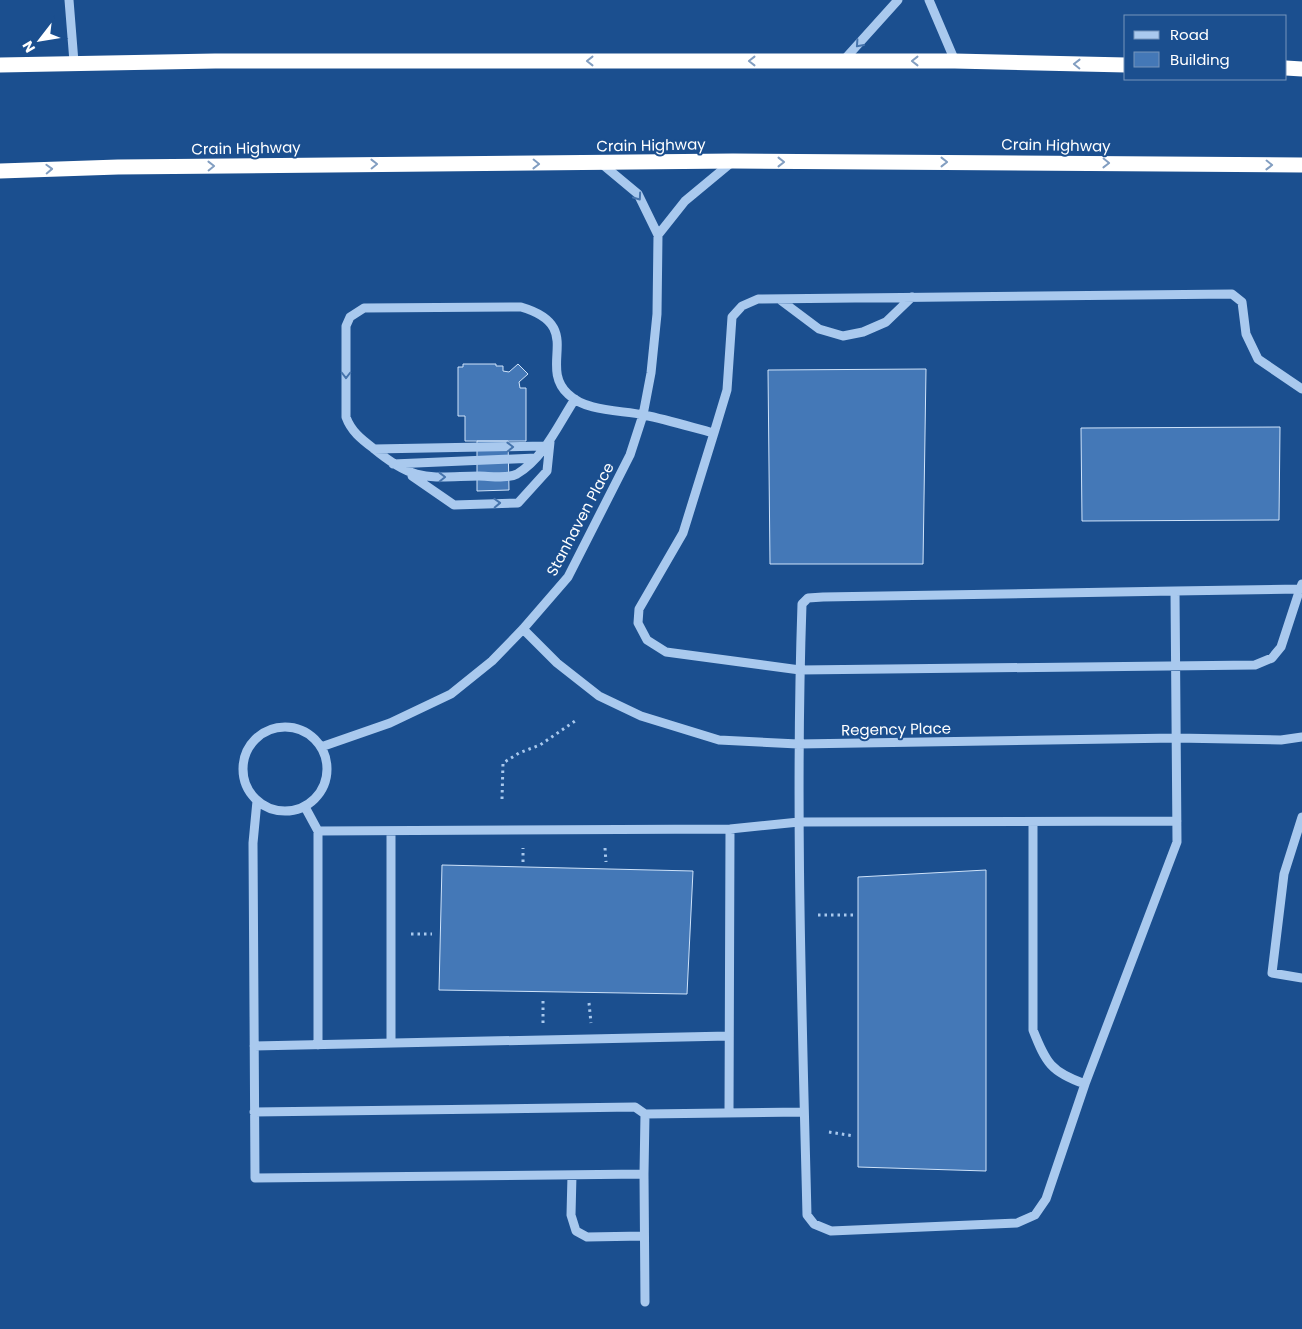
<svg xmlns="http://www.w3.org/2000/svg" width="1302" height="1329" viewBox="0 0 1302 1329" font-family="Poppins,sans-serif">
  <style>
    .building { fill: #4478b7; stroke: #cfe3fa }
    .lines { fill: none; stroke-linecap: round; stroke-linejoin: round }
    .path { stroke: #a9c9ee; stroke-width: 3; stroke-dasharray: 2.5 4; stroke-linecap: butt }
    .minor { stroke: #a9c9ee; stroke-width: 9 }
    .highway { stroke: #fff; stroke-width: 15 }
    .oneway { stroke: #4674ac }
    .oneway2 { stroke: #829ec1 }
    .labels { text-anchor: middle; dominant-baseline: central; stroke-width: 4; stroke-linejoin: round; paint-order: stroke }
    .street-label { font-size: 15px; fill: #fff; stroke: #1b4f8f }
  </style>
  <rect width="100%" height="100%" fill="#1b4f8f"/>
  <!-- building -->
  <path class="building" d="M 463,364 L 496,364 L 496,366 L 503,366 L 503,371 L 509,372 L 518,364 L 528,374 L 519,382 L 520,388 L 526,388 L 526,441 L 465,441 L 465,416 L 458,416 L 458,367 L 463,367 Z
    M 926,369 L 923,564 L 770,564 L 768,370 Z
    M 1280,427 L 1279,520 L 1082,521 L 1081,428 Z
    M 477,441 L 508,441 L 509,490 L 477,491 Z
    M 442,865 L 693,871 L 687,994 L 439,990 Z
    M 986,870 L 986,1171 L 858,1167 L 858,877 Z"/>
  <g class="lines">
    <!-- path -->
    <path class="path" d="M 502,799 L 503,763 L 519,753 L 540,745 L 578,719
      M 605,848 L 606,862
      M 523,862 L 523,848
      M 818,915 L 855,915
      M 411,934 L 432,934
      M 589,1003 L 591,1023
      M 543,1023 L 543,1001
      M 829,1132 L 854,1136"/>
    <!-- minor -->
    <path class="minor" d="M 69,0 L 74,62
      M 929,0 L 955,61
      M 843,61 L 898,0
      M 602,164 L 638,194 L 658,235 L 685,201 L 732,162
      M 779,299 L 819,329 L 843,336 L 863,332 L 886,322 L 912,297
      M 575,399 C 558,425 544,458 517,474 C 508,479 489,476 479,476 C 427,477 415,483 373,448 C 361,439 351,431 346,417 L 346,326 L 350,317 L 364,308 L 521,307 C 586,326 537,365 568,394 C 586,412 621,410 644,415 C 668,420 691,427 714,433 L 727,390 L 732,317 L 742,306 L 758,299 L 1232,294 L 1242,302 L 1246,334 L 1258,359 L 1302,389
      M 714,433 L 683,533 L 639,609 L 638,623 L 647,640 L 666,652 L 800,670 L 1255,665 L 1272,658 L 1281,647 L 1300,589
      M 374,449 L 545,446
      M 393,464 L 536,458
      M 412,476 L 454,505 L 518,503 L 547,471 L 550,442
      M 1175,591 L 823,597 L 808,598 L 802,604 C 795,808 802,1012 807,1215 L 814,1224 L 831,1231 L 1017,1223 L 1035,1215 L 1046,1199 L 1085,1084 L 1177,842 L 1175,591 L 1300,589 L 1302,584
      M 523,629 L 557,663 L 599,696 L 641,716 L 719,740 L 798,744 L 1176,738 L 1281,740 L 1302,737
      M243 769a42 42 0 1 1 84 0a42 42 0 1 1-84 0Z
      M 321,747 L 390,723 L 451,694 L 492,661 L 523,629 L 568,577 L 630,455 L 643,415 L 651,373 L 657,314 L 658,235
      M 257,801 L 253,843 L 255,1178 L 644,1174 L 645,1114 L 804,1112
      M 305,807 L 318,831 L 730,829 L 799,822 L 1177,821
      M 1302,817 L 1284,874 L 1272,973 L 1302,978
      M 1033,822 L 1033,1030 C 1046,1063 1051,1072 1085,1084
      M 318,831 L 318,1045
      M 391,831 L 391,1043
      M 254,1046 L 729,1036
      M 254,1112 L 635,1107 L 645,1114
      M 729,1113 L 730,829
      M 644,1174 L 645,1302
      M 572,1175 L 571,1215 L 576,1231 L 587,1237 L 644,1236"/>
    <!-- highway -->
    <path class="highway" d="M 0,65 L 215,61 L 955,61 L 1126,65
      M 1286,68 L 1302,69
      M 0,171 L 118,167 L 733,161 L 1302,165"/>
  </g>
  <!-- one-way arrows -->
  <defs><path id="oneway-chevron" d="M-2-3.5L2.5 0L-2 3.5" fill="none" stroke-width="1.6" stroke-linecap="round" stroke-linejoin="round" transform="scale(1.25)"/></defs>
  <g class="oneway">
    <use href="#oneway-chevron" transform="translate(859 44) rotate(132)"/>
    <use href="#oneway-chevron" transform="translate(638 197) rotate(55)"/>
    <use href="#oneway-chevron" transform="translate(346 375) rotate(90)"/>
    <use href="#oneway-chevron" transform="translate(510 447) rotate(-1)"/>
    <use href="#oneway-chevron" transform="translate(442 477) rotate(-1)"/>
    <use href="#oneway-chevron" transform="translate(497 503) rotate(-2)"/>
  </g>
  <g class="oneway2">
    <use href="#oneway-chevron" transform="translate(590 61) rotate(180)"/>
    <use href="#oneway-chevron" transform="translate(752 61) rotate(180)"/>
    <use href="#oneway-chevron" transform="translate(915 61) rotate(180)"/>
    <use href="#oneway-chevron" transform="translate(1077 64) rotate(-179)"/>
    <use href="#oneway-chevron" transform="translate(781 162)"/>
    <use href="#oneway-chevron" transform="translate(944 162)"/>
    <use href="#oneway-chevron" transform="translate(1106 163) rotate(1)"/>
    <use href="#oneway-chevron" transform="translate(374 164) rotate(-1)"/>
    <use href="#oneway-chevron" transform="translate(536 164) rotate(1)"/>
    <use href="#oneway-chevron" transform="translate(1269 165) rotate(1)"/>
    <use href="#oneway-chevron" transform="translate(211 166) rotate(-1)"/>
    <use href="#oneway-chevron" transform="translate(49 169) rotate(-2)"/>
  </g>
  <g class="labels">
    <!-- street labels -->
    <g class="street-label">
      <text transform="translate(651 145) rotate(-1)">Crain Highway</text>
      <text transform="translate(1056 145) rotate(1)">Crain Highway</text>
      <text transform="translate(246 148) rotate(-1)">Crain Highway</text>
      <text transform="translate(580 519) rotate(-62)">Stanhaven Place</text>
      <text transform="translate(896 729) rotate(-1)">Regency Place</text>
    </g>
  </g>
  <!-- legend -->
  <rect x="1124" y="15" width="162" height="65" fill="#1b4f8f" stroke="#7695bc"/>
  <rect x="1134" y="31" width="25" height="8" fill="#a9c9ee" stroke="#7695bc"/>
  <text x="1170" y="40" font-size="15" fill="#ffffff">Road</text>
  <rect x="1134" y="52" width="25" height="15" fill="#4478b7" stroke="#7695bc"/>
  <text x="1170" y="65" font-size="15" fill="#ffffff">Building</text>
  <!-- north arrow -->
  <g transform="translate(40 40) rotate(239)" stroke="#1b4f8f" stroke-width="4" paint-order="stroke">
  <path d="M0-4L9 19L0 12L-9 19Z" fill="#ffffff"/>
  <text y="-8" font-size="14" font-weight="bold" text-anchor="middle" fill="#ffffff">N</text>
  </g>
</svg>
